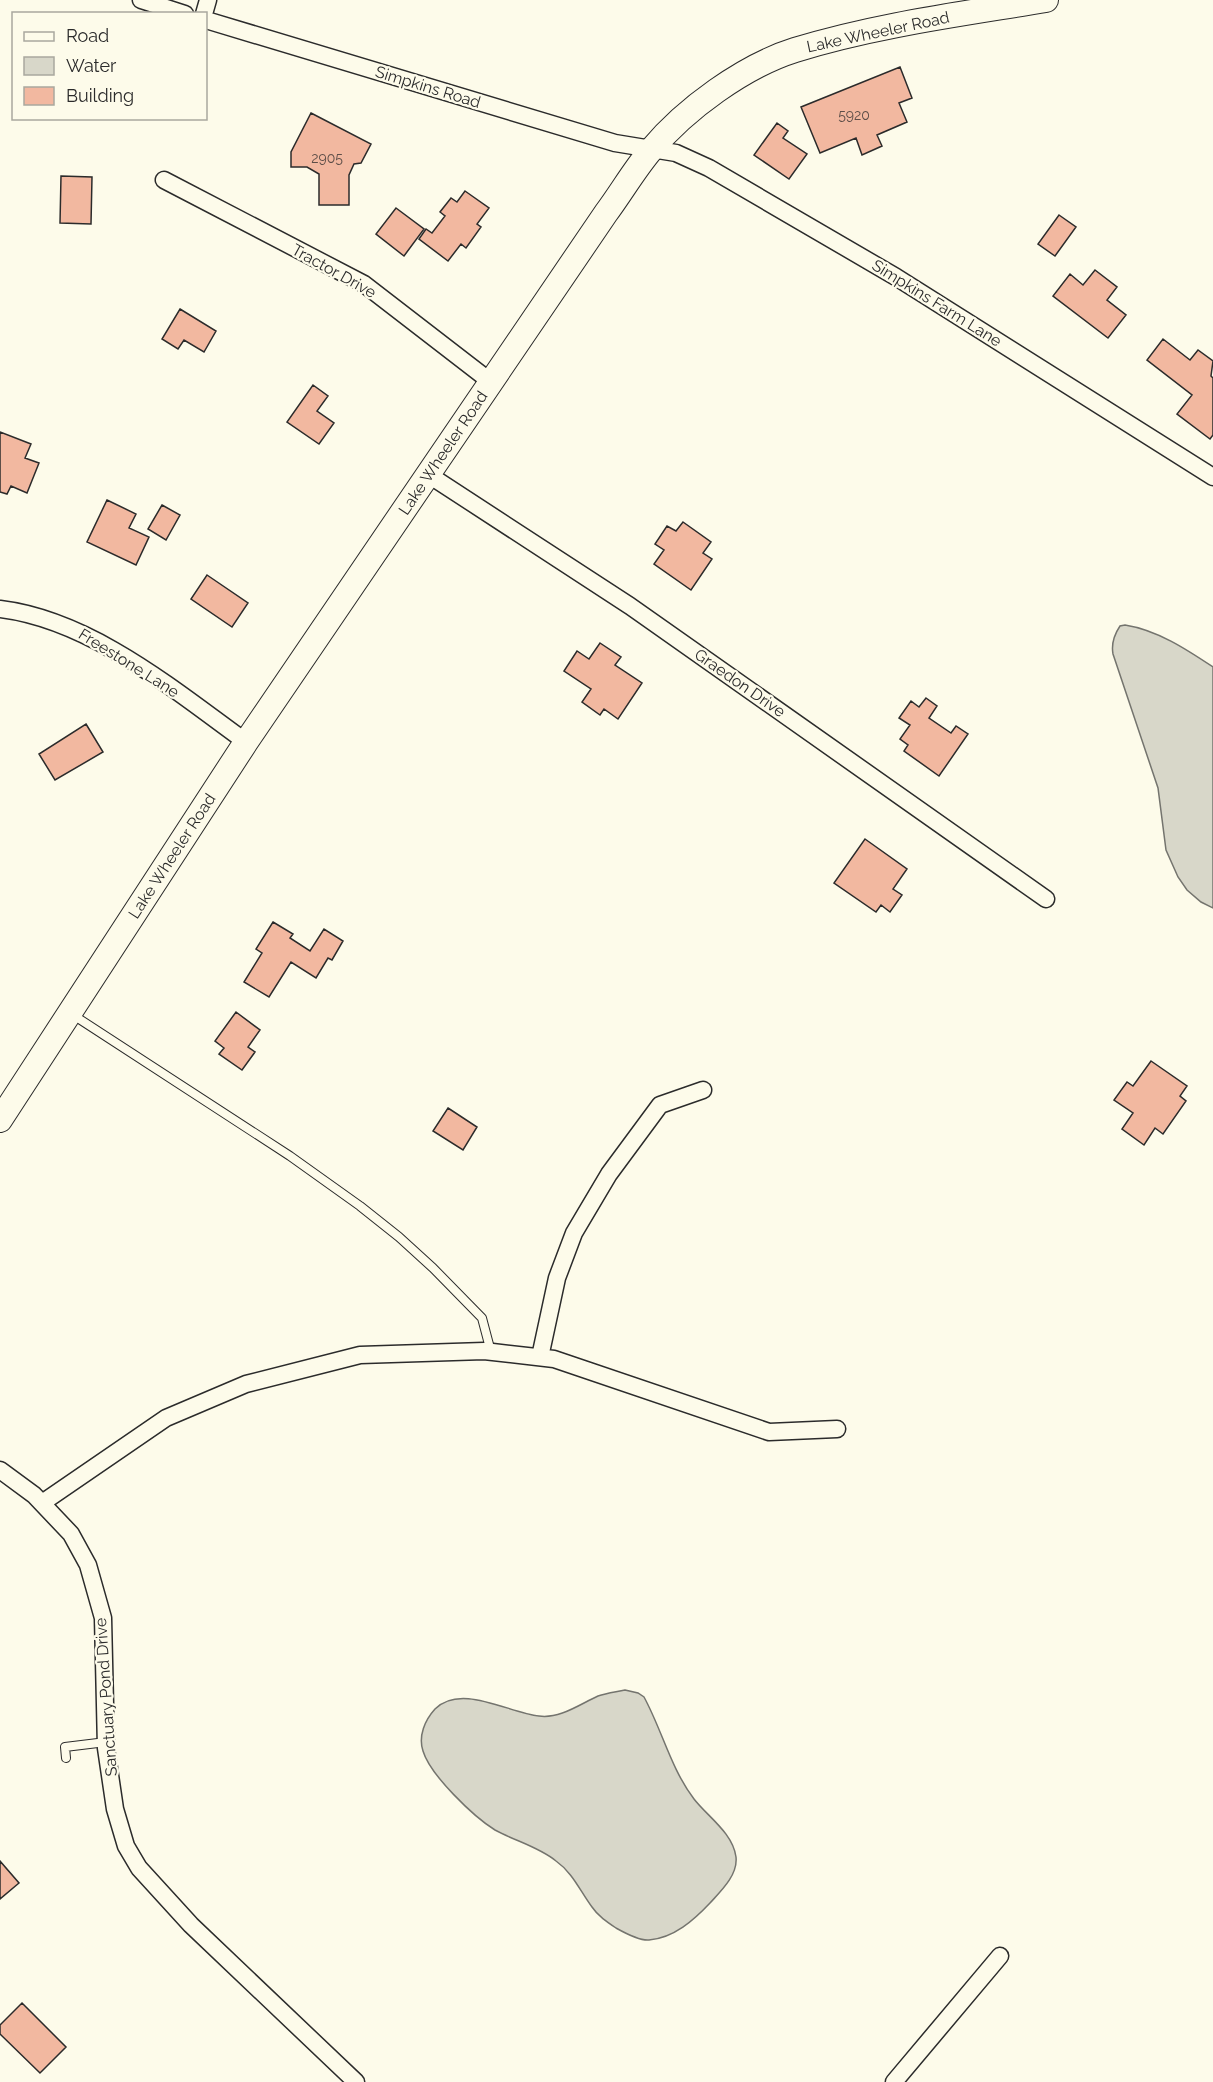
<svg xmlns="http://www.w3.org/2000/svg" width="1213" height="2082" viewBox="0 0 1213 2082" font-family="Raleway,sans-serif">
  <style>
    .water { fill: #d8d7c9; stroke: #74746e; stroke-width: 1.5 }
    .building { fill: #f2b8a0; stroke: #2b2b2b; stroke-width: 1.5 }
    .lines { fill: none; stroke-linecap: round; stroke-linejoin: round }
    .lane-casing { stroke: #2b2b2b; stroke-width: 10 }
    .street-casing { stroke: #2b2b2b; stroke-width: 19 }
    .secondary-casing { stroke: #2b2b2b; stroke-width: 26 }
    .lane { stroke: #fdfbea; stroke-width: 8 }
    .street { stroke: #fdfbea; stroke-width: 16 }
    .secondary { stroke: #fdfbea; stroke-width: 24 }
    .labels { text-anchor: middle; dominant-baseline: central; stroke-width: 4.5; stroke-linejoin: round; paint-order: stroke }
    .number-label { font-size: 14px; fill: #5d4e48 }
    .street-label { font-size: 16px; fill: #2b2b2b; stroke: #fdfbea }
  </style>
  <rect width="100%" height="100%" fill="#fdfbea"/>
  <!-- water -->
  <path class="water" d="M 1125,625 C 1157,630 1186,649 1213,667 L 1213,908 L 1201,902 L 1187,890 L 1178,877 L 1166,850 L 1158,788 L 1113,654 C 1111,643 1114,635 1120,626 Z
    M 625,1690 L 638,1693 L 644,1697 C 662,1730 671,1769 694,1799 C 707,1816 733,1833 736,1857 C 738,1875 721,1891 710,1903 C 694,1920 674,1938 649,1940 C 639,1941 625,1933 616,1928 C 607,1922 598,1916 592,1907 C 580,1891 573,1873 556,1861 C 539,1847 515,1841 495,1830 C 474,1817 430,1775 423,1751 C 418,1736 425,1720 435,1709 C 461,1683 509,1713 539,1716 C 560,1719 580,1704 598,1696 C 607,1693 616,1692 625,1690 Z"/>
  <!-- building -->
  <path class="building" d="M 900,67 L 912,98 L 899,103 L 907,122 L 877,135 L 882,146 L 862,155 L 856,138 L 820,153 L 801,107 Z
    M 311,113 L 371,144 L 361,163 L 354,164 L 349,175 L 349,205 L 319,205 L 319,174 L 307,167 L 291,167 L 291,152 Z
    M 777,123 L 788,131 L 783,138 L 807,154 L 789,179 L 754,155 Z
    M 61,176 L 92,177 L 91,224 L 60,223 Z
    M 465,191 L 489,208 L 477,224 L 481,227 L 466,248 L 461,244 L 448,261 L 419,239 L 426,229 L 432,233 L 445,216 L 440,212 L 451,198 L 457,202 Z
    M 396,208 L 424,229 L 404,256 L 376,234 Z
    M 1059,215 L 1076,227 L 1055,256 L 1038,244 Z
    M 1095,270 L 1117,287 L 1107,300 L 1126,315 L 1108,338 L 1053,296 L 1070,274 L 1083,285 Z
    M 180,309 L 216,331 L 204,352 L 184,340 L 178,349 L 162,339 Z
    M 1163,339 L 1190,360 L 1198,350 L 1213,361 L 1211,376 L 1213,378 L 1213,435 L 1210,439 L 1177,414 L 1192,395 L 1147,360 Z
    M 313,385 L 328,396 L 317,411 L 334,423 L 319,444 L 287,422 Z
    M 0,432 L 31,444 L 25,458 L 39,463 L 27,493 L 11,486 L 7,494 L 0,492 Z
    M 107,500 L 136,514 L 129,528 L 149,537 L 136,565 L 87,542 Z
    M 162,505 L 180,515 L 166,540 L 148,529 Z
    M 683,522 L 711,542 L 703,553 L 712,559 L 691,590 L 654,564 L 664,550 L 655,544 L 667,526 L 676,531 Z
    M 207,575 L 248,603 L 232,627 L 191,599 Z
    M 600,643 L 621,657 L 615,665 L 642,683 L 618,719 L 604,709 L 600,715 L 582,702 L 591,689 L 564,671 L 577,651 L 589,659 Z
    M 926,698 L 937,706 L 929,718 L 951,733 L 956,726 L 968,734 L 939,776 L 904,751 L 908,745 L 900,739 L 910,725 L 899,718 L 911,701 L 919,707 Z
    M 86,724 L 103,752 L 55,780 L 39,754 Z
    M 865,839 L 907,869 L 893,889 L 902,895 L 890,912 L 881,905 L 876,912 L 834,883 Z
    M 273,922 L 293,934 L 290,938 L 310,951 L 324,929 L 343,941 L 332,960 L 328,958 L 316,978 L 291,962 L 269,997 L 244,982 L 262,953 L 256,949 Z
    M 236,1012 L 260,1030 L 248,1047 L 255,1052 L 242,1070 L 219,1054 L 224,1048 L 215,1041 Z
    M 1151,1061 L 1187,1086 L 1180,1096 L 1186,1101 L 1163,1134 L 1155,1128 L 1144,1145 L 1122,1129 L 1133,1113 L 1114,1100 L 1127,1082 L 1133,1086 Z
    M 448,1108 L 477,1127 L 463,1150 L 433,1131 Z
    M 0,1861 L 19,1883 L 0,1899 Z
    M 22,2003 L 66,2047 L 40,2073 L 0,2034 L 0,2025 Z"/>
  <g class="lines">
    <defs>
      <path id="lane" d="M 70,1013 L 290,1156 L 360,1206 L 399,1237 L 433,1268 L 482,1318 L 491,1352
        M 66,1758 L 65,1747 L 106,1742"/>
      <path id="street" d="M 141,0 L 185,14
        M 204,14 L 208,0
        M 206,20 L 615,143 L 676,153 L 709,168 L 896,277 L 1213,477
        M 164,180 L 364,284 L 491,382
        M 429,475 L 630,606 L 1046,899
        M 0,609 C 91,620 174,690 246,742
        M 540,1357 L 557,1278 L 574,1233 L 609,1174 L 660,1105 L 703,1090
        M 0,1470 L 34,1495 L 71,1534 L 88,1565 L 103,1618 L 106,1748 L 115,1809 L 126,1846 L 139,1868 L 191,1925 L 356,2082
        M 42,1503 L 166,1418 L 246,1384 L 360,1355 L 484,1351 L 554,1359 L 769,1432 L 837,1429
        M 894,2082 L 1000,1956"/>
      <path id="secondary" d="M 0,1120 L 246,742 L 606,213 C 621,193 634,170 651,150 C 685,109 744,66 795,50 C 876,25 962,14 1046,0"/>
    </defs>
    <!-- lane casing -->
    <use href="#lane" class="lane-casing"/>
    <!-- street casing -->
    <use href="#street" class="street-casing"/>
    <!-- secondary casing -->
    <use href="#secondary" class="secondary-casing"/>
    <!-- lane -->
    <use href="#lane" class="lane"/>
    <!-- street -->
    <use href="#street" class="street"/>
    <!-- secondary -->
    <use href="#secondary" class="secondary"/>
  </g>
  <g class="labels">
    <!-- number labels -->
    <g class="number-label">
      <text x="854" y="115">5920</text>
      <text x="327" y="158">2905</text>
    </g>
    <!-- street labels -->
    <g class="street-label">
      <text transform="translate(878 32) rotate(-12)">Lake Wheeler Road</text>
      <text transform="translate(428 87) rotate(17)">Simpkins Road</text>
      <text transform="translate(334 271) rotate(29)">Tractor Drive</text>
      <text transform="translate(937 303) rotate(32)">Simpkins Farm Lane</text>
      <text transform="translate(443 453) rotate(-56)">Lake Wheeler Road</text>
      <text transform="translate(129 663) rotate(32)">Freestone Lane</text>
      <text transform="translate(740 683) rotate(35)">Graedon Drive</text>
      <text transform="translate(172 856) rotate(-57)">Lake Wheeler Road</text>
      <text transform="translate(106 1697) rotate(-94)">Sanctuary Pond Drive</text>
    </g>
  </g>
  <!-- legend -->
  <rect x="12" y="12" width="195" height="108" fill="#fdfbea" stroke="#a9a89e" stroke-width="1.5"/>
  <rect x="24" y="32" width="30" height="9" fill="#fdfbea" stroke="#a9a89e" stroke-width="1.5"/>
  <text x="66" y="42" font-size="18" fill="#2b2b2b">Road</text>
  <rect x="24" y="57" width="30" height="18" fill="#d8d7c9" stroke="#a9a89e" stroke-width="1.5"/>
  <text x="66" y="72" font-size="18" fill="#2b2b2b">Water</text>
  <rect x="24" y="87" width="30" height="18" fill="#f2b8a0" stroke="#a9a89e" stroke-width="1.5"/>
  <text x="66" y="102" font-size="18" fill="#2b2b2b">Building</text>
</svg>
